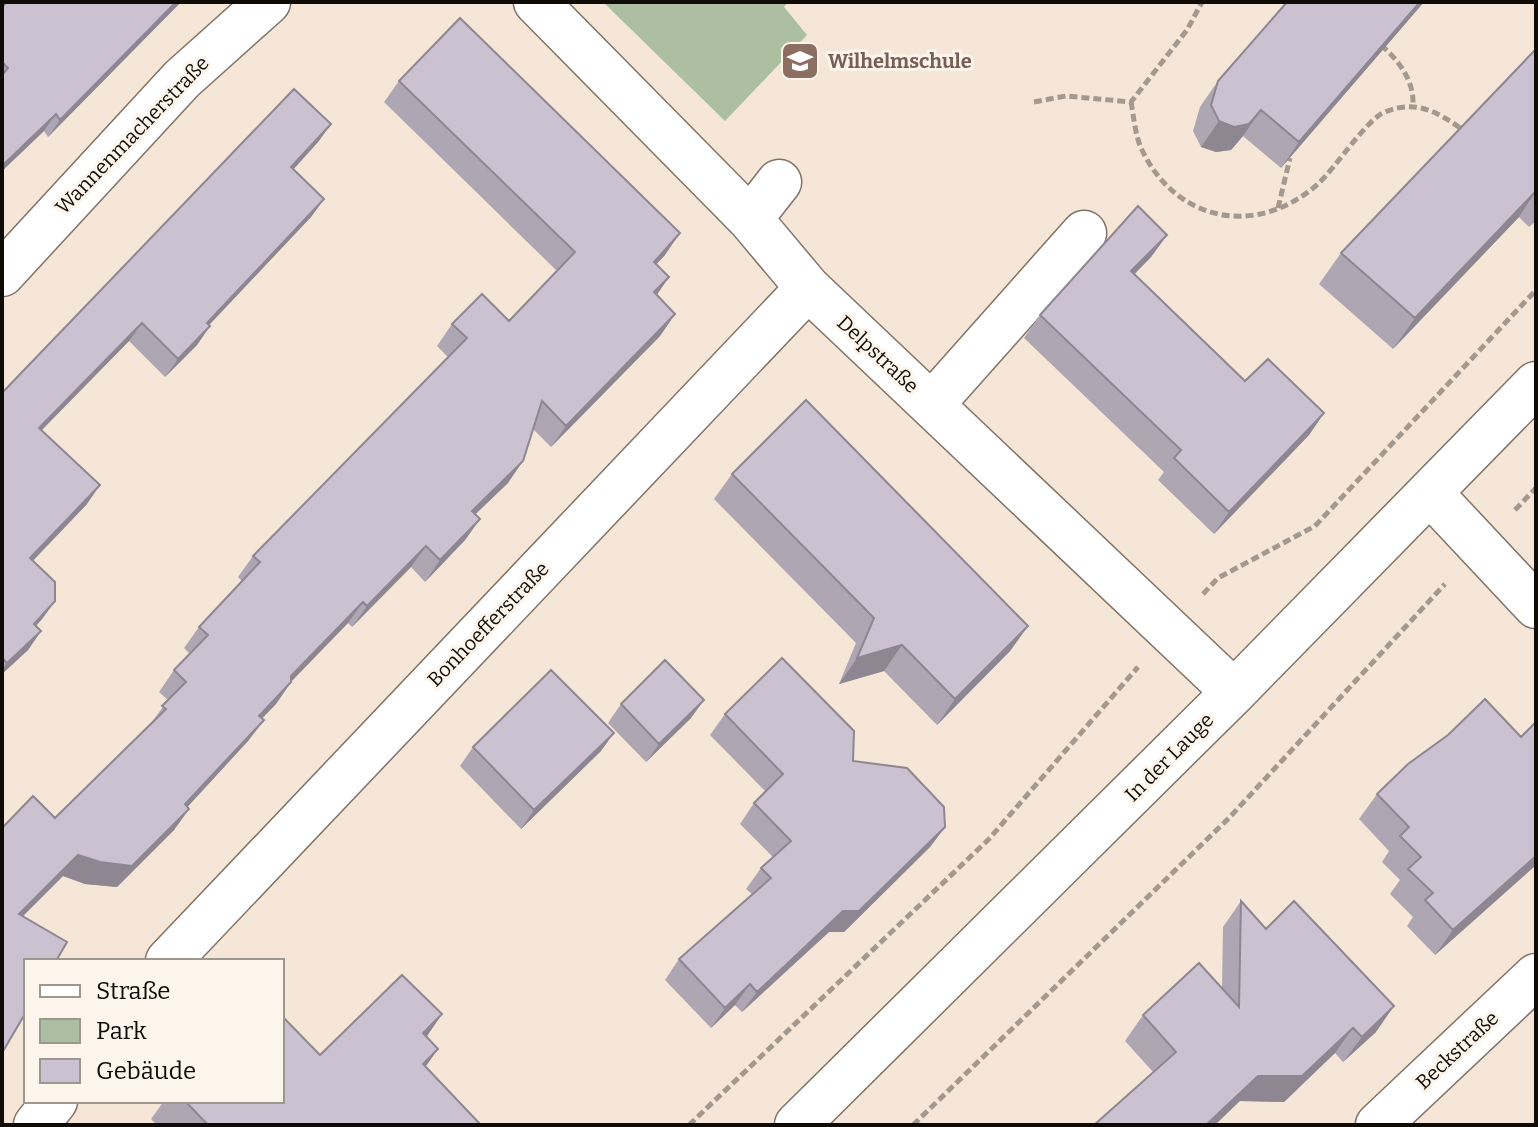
<svg xmlns="http://www.w3.org/2000/svg" width="1538" height="1127" viewBox="0 0 1538 1127" font-family="Bitter,serif">
  <style>
    .green { fill: #acc0a1 }
    .lines { fill: none; stroke-linecap: round; stroke-linejoin: round }
    .minor-casing { stroke: #807366; stroke-width: 47 }
    .path { stroke: #a4998e; stroke-width: 5; stroke-dasharray: 8 4; stroke-linecap: butt }
    .minor { stroke: #fff; stroke-width: 44 }
    .wall { fill: #afa6b3 }
    .shaded-wall { fill: #8e8792 }
    .building { fill: #cbc1d0; stroke: #8e8792; stroke-width: 2 }
    .labels { text-anchor: middle; dominant-baseline: central; stroke-width: 6; stroke-linejoin: round; paint-order: stroke }
    .education-label { font-size: 20px; font-weight: bold; fill: #785e54; stroke: #fdf5ec; text-anchor: start }
    .street-label { font-size: 20px; fill: #0f0b06; stroke: #fdf5ec }
  </style>
  <rect width="100%" height="100%" fill="#f5e6d8"/>
  <!-- green -->
  <path class="green" d="M 603,2 L 788,2 L 784,7 L 807,35 L 725,121 Z"/>
  <g class="lines">
    <defs>
      <path id="minor" d="M 536,2 L 750,219 L 808,288 L 1234,692
        M 750,219 L 779,182
        M 2,274 L 182,79 L 268,2
        M 932,404 L 1084,233
        M 1431,494 L 1536,606
        M 168,961 L 808,288
        M 36,1125 L 55,1101
        M 797,1125 L 1234,692 L 1536,384
        M 1378,1125 L 1536,976"/>
    </defs>
    <!-- minor casing -->
    <use href="#minor" class="minor-casing"/>
    <!-- path -->
    <path class="path" d="M 1381,45 C 1399,61 1414,80 1413,105
      M 1034,102 L 1066,96 L 1131,102 L 1187,30 L 1202,2
      M 1131,102 C 1134,117 1135,136 1142,150 C 1177,223 1258,238 1319,183 C 1335,168 1368,118 1385,112 C 1416,99 1438,112 1463,130
      M 1278,208 L 1290,158
      M 1515,510 L 1536,488
      M 1203,594 L 1218,578 L 1315,526 L 1536,290
      M 689,1125 L 989,839 L 1138,667
      M 913,1125 L 1229,818 L 1445,584"/>
    <!-- minor -->
    <use href="#minor" class="minor"/>
  </g>
  <!-- wall -->
  <path class="wall" d="M 181,2 L 48,137 L 44,131 L 2,171 L 2,7 Z
    M 1287,2 L 1424,2 L 1281,168 L 1243,136 L 1231,150 L 1216,152 L 1201,147 L 1193,131 L 1200,107 L 1218,81 Z
    M 1536,49 L 1536,221 L 1529,227 L 1519,217 L 1393,349 L 1319,284 L 1341,253 Z
    M 399,81 L 665,255 L 656,264 L 669,277 L 656,295 L 675,314 L 660,336 L 551,447 L 533,429 L 508,483 L 475,514 L 480,519 L 465,540 L 425,582 L 411,567 L 352,627 L 348,623 L 291,682 L 276,704 L 262,718 L 264,720 L 248,741 L 187,807 L 189,809 L 174,830 L 117,887 L 85,884 L 63,876 L 23,916 L 26,961 L 4,826 L 55,818 L 149,726 L 168,700 L 159,692 L 174,670 L 190,654 L 184,648 L 199,627 L 242,581 L 238,577 L 253,556 L 448,357 L 437,346 L 452,324 L 509,321 L 557,271 L 384,102 Z
    M 331,124 L 318,142 L 294,169 L 324,199 L 311,217 L 209,325 L 210,326 L 197,345 L 165,377 L 129,341 L 42,430 L 87,504 L 33,561 L 55,601 L 42,619 L 36,626 L 41,631 L 28,650 L 2,674 L 2,393 Z
    M 1167,235 L 1151,257 L 1135,274 L 1245,381 L 1324,413 L 1309,435 L 1214,534 L 1158,480 L 1164,472 L 1024,338 L 1040,315 Z
    M 732,474 L 1028,626 L 1010,651 L 937,725 L 884,671 L 839,684 L 856,643 L 714,499 Z
    M 621,704 L 691,718 L 646,762 L 608,723 Z
    M 725,714 L 853,761 L 945,827 L 930,847 L 844,932 L 829,932 L 742,1012 L 735,1005 L 711,1028 L 665,980 L 679,959 L 752,894 L 746,889 L 761,868 L 773,857 L 740,824 L 754,803 L 766,792 L 710,735 Z
    M 1536,722 L 1536,865 L 1435,955 L 1407,926 L 1413,917 L 1390,894 L 1400,880 L 1382,862 L 1389,851 L 1359,819 L 1377,794 L 1521,737 Z
    M 473,747 L 601,751 L 521,829 L 460,766 Z
    M 1241,901 L 1266,929 L 1376,1032 L 1343,1062 L 1335,1053 L 1284,1102 L 1240,1101 L 1153,1072 L 1125,1041 L 1143,1015 L 1222,988 L 1223,927 Z
    M 442,1014 L 426,1037 L 438,1049 L 425,1067 L 481,1125 L 157,1125 L 151,1119 L 164,1101 L 282,1101 L 320,1055 Z"/>
  <!-- shaded-wall -->
  <path class="shaded-wall" d="M 176,2 L 181,2 L 48,137 L 60,120 Z
    M 1420,2 L 1424,2 L 1281,168 L 1299,142 Z
    M 1261,110 L 1243,136 L 1231,150 L 1216,152 L 1201,147 L 1219,121 Z
    M 56,114 L 44,131 L 2,171 L 2,166 Z
    M 331,124 L 318,142 L 278,186 L 291,167 Z
    M 1536,191 L 1519,217 L 1393,349 L 1415,318 Z
    M 324,199 L 311,217 L 194,341 L 207,323 Z
    M 680,233 L 665,255 L 639,283 L 654,262 Z
    M 1167,235 L 1151,257 L 1115,293 L 1131,271 Z
    M 669,277 L 654,299 L 654,292 Z
    M 675,314 L 660,336 L 551,447 L 566,426 Z
    M 142,323 L 129,341 L 26,446 L 39,428 Z
    M 210,326 L 197,345 L 165,377 L 178,359 Z
    M 1324,413 L 1309,435 L 1214,534 L 1229,512 Z
    M 523,461 L 508,483 L 457,532 L 472,511 Z
    M 100,485 L 87,504 L 17,577 L 30,558 Z
    M 480,519 L 465,540 L 425,582 L 440,560 Z
    M 426,546 L 411,567 L 352,627 L 367,606 Z
    M 55,601 L 42,619 L 21,642 L 34,624 Z
    M 363,602 L 348,623 L 276,697 L 291,676 Z
    M 1028,626 L 1010,651 L 937,725 L 955,699 Z
    M 41,631 L 28,650 L 2,674 L 2,670 L 7,663 Z
    M 902,645 L 884,671 L 839,684 L 857,658 Z
    M 291,682 L 276,704 L 244,737 L 259,716 Z
    M 704,700 L 691,718 L 646,762 L 659,744 Z
    M 264,720 L 248,741 L 170,826 L 185,804 Z
    M 614,733 L 601,751 L 521,829 L 534,810 Z
    M 189,809 L 174,830 L 117,887 L 85,884 L 63,876 L 4,935 L 19,914 L 78,855 Z
    M 945,827 L 930,847 L 844,932 L 829,932 L 742,1012 L 757,992 L 843,911 Z
    M 1536,856 L 1536,865 L 1435,955 L 1453,930 Z
    M 750,984 L 735,1005 L 711,1028 L 725,1008 Z
    M 1394,1006 L 1376,1032 L 1343,1062 L 1362,1037 Z
    M 442,1014 L 421,1045 L 423,1033 Z
    M 1353,1028 L 1335,1053 L 1284,1102 L 1240,1101 L 1215,1125 L 1206,1125 L 1258,1076 Z
    M 438,1049 L 417,1079 L 423,1064 Z"/>
  <!-- building -->
  <path class="building" d="M 7,2 L 176,2 L 60,120 L 56,114 L 2,166 L 2,75 L 8,68 L 2,62 L 2,7 Z
    M 1287,2 L 1420,2 L 1299,142 L 1261,110 L 1249,124 L 1234,127 L 1219,121 L 1211,105 L 1218,81 Z
    M 460,18 L 680,233 L 654,262 L 669,277 L 654,292 L 675,314 L 566,426 L 542,401 L 523,461 L 472,511 L 480,519 L 440,560 L 426,546 L 367,606 L 363,602 L 291,676 L 291,682 L 259,716 L 264,720 L 185,804 L 189,809 L 132,866 L 100,862 L 78,855 L 19,914 L 67,942 L 56,961 L 26,961 L 26,1012 L 2,1053 L 2,824 L 4,826 L 33,796 L 55,818 L 166,709 L 162,706 L 186,682 L 174,670 L 208,635 L 199,627 L 260,562 L 253,556 L 467,338 L 452,324 L 482,294 L 509,321 L 575,252 L 399,81 Z
    M 1536,49 L 1536,191 L 1415,318 L 1341,253 Z
    M 294,89 L 331,124 L 291,167 L 324,199 L 207,323 L 210,326 L 178,359 L 142,323 L 39,428 L 100,485 L 30,558 L 55,582 L 55,601 L 34,624 L 41,631 L 7,663 L 2,658 L 2,393 Z
    M 1138,206 L 1167,235 L 1131,271 L 1245,381 L 1268,359 L 1324,413 L 1229,512 L 1174,458 L 1181,450 L 1040,315 Z
    M 806,400 L 1028,626 L 955,699 L 902,645 L 857,658 L 874,618 L 732,474 Z
    M 782,658 L 854,731 L 853,761 L 907,768 L 944,807 L 945,827 L 859,911 L 843,911 L 757,992 L 750,984 L 725,1008 L 679,959 L 771,878 L 761,868 L 791,841 L 754,803 L 783,774 L 725,714 Z
    M 665,660 L 704,700 L 659,744 L 621,704 Z
    M 551,670 L 614,733 L 534,810 L 473,747 Z
    M 1485,699 L 1521,737 L 1536,722 L 1536,856 L 1453,930 L 1425,900 L 1433,893 L 1408,869 L 1421,857 L 1400,836 L 1409,827 L 1377,794 L 1408,764 L 1448,735 Z
    M 1241,901 L 1266,929 L 1294,901 L 1394,1006 L 1362,1037 L 1353,1028 L 1302,1076 L 1258,1076 L 1206,1125 L 1094,1125 L 1176,1052 L 1143,1015 L 1199,963 L 1239,1007 Z
    M 402,975 L 442,1014 L 423,1033 L 438,1049 L 423,1064 L 481,1125 L 208,1125 L 185,1101 L 282,1101 L 282,1016 L 320,1055 Z"/>
  <!-- icons -->
  <defs>
    <symbol id="school-square" viewBox="-11 -11 22 22"><rect x="-9" y="-9" width="18" height="18" rx="4" fill="#8d6e63" stroke="#fdf5ec"/><path d="M0-5L7-2L0 1L-7-2ZM-4 1L0 2.5L4 1V4Q0 6-4 4Z" fill="#fff"/></symbol>
  </defs>
  <g fill-rule="evenodd">
    <use href="#school-square" x="778" y="39" width="44" height="44"/>
  </g>
  <g class="labels">
    <!-- education labels -->
    <g class="education-label">
      <text x="828" y="61">Wilhelmschule</text>
    </g>
    <!-- street labels -->
    <g class="street-label">
      <text transform="translate(132 135) rotate(-46)">Wannenmacherstraße</text>
      <text transform="translate(878 354) rotate(43)">Delpstraße</text>
      <text transform="translate(488 624) rotate(-46)">Bonhoefferstraße</text>
      <text transform="translate(1169 757) rotate(-45)">In der Lauge</text>
      <text transform="translate(1457 1050) rotate(-43)">Beckstraße</text>
    </g>
  </g>
  <!-- border -->
  <rect width="1538" height="1127" fill="none" stroke="#0f0b06" stroke-width="8"/>
  <!-- legend -->
  <rect x="24" y="959" width="260" height="144" fill="#fdf5ec" stroke="#9e9790" stroke-width="2"/>
  <rect x="40" y="985" width="40" height="12" fill="#ffffff" stroke="#9e9790" stroke-width="2"/>
  <text x="96" y="999" font-size="24" fill="#0f0b06">Straße</text>
  <rect x="40" y="1019" width="40" height="24" fill="#acc0a1" stroke="#9e9790" stroke-width="2"/>
  <text x="96" y="1039" font-size="24" fill="#0f0b06">Park</text>
  <rect x="40" y="1059" width="40" height="24" fill="#cbc1d0" stroke="#9e9790" stroke-width="2"/>
  <text x="96" y="1079" font-size="24" fill="#0f0b06">Gebäude</text>
</svg>
